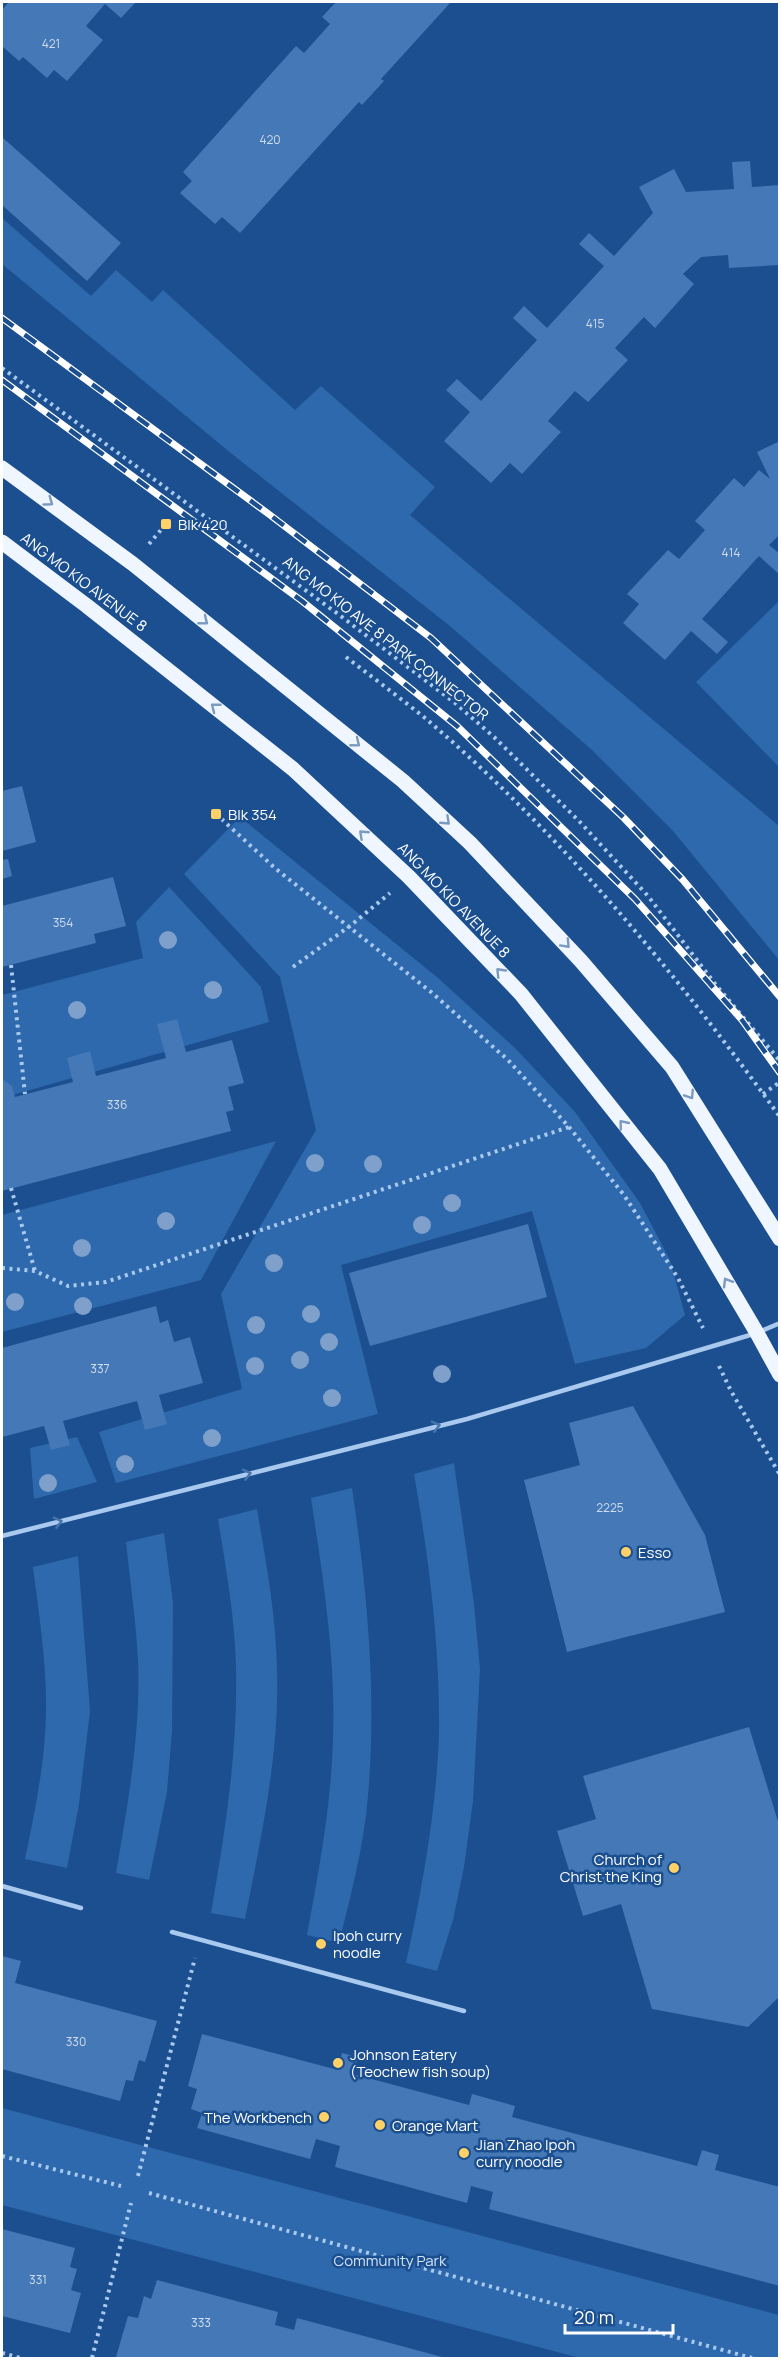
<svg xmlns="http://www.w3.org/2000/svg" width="781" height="2360" viewBox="0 0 781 2360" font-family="Manrope,sans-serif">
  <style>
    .green { fill: #2e69ad }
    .building { fill: #4478b7 }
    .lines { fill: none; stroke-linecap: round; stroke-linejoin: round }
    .path { stroke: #a9c9ee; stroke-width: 4; stroke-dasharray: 3 4.5; stroke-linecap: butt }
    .service { stroke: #a9c9ee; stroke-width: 4.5 }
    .primary { stroke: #f0f6ff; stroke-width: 15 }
    .rail-casing { stroke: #fff; stroke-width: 7 }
    .rail { stroke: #1b4f8f; stroke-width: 4.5; stroke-dasharray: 14; stroke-linecap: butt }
    .tree { fill: #7ea0ca }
    .oneway { stroke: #7b9ac1 }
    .oneway2 { stroke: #4674ac }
    .poi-dot { fill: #ffd166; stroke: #1b4f8f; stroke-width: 2 }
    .labels { text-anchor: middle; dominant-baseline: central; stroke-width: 5; stroke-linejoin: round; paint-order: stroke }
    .number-label { font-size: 12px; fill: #d0dded }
    .poi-label { font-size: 15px; fill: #fff; stroke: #1b4f8f; text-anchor: start }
    .street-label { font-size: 15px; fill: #fff; stroke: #1b4f8f }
    .park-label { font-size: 15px; fill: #cfe3fa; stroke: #1b4f8f }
  </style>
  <rect width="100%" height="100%" fill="#1b4f8f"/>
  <!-- green -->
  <path class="green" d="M 2,218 L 91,296 L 116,270 L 152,302 L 163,290 L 295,410 L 321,386 L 435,487 L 410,515 L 779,826 L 779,960 L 673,831 L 592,750 L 450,626 L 232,454 L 2,264 Z
    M 779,601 L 779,767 L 696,682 Z
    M 240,817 L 438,978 L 516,1049 L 575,1112 L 640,1203 L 670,1260 L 685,1315 L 646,1348 L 575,1364 L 532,1211 L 341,1265 L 378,1414 L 116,1483 L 99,1432 L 242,1389 L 221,1294 L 316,1130 L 280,977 L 184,874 Z
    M 169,887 L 261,987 L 269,1022 L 2,1098 L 2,995 L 143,958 L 136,922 Z
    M 276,1141 L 201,1280 L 2,1332 L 2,1215 Z
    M 77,1437 L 97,1482 L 34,1499 L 30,1448 Z
    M 454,1463 L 474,1604 L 480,1669 L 473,1801 L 464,1867 L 453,1920 L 437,1971 L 406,1963 C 422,1890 437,1806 439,1732 C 440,1646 429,1559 414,1474 Z
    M 352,1488 C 367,1589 377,1693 368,1796 C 364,1846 351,1894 339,1943 L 307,1935 C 319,1870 331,1806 333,1740 C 336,1658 323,1578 311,1498 Z
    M 257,1509 C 266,1562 276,1615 277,1669 C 280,1753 261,1837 245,1919 L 211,1913 C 225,1832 238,1751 236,1668 C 235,1618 226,1568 218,1519 Z
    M 164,1533 L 173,1603 L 172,1731 L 167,1792 L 149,1880 L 116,1873 C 128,1803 141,1731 138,1660 C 136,1621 130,1581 126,1542 Z
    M 78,1556 L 90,1711 L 79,1804 L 67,1868 L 25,1859 C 35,1811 45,1763 46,1713 C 47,1664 39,1615 33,1567 Z
    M 2,2108 L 779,2315 L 779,2358 L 580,2358 L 2,2205 Z"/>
  <!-- building -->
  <path class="building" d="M 9,2 L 136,2 L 121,18 L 105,4 L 86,26 L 103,40 L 67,81 L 54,70 L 47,78 L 23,57 L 19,61 L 2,46 L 2,10 Z
    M 336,2 L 451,2 L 381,79 L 384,81 L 362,105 L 359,102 L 240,233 L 222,217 L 215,224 L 180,193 L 192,181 L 183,172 L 296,46 L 304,53 L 330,24 L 322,17 Z
    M 2,137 L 121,243 L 87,281 L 2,205 Z
    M 750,161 L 752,187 L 780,185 L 780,265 L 729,268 L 728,255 L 701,257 L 683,274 L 694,284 L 655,328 L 644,317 L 615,348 L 628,360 L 588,402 L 575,391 L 548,421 L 561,432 L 522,474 L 510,463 L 491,483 L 444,441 L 470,412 L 446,390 L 457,379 L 481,401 L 537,340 L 513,318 L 524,306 L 547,328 L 604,266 L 579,244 L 589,233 L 614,256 L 653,213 L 639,187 L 674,169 L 686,192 L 734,189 L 732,162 Z
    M 780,441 L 780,534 L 769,545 L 780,554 L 780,575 L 759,556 L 702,619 L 728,642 L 717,654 L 691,631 L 665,660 L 623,623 L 639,604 L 627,594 L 668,550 L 679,559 L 705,530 L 695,521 L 734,478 L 744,487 L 759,470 L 770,479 L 757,452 Z
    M 22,786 L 36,842 L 2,851 L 2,791 Z
    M 8,859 L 12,876 L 2,879 L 2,860 Z
    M 113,877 L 126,926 L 94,934 L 96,943 L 2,967 L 2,906 Z
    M 177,1019 L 186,1052 L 232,1040 L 244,1083 L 228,1087 L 234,1110 L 226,1112 L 231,1131 L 2,1191 L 2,1079 L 12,1086 L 15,1097 L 73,1082 L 67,1058 L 90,1051 L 96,1076 L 166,1058 L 157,1024 Z
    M 528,1224 L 547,1297 L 370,1346 L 349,1273 Z
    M 156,1306 L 160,1323 L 168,1320 L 174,1342 L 190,1337 L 203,1383 L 159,1395 L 167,1424 L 145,1430 L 137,1401 L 63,1421 L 70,1445 L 51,1450 L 44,1426 L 2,1437 L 2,1348 Z
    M 633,1406 L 705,1535 L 725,1612 L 567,1652 L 524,1480 L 580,1465 L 569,1423 Z
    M 749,1727 L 780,1828 L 780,1996 L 748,2027 L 652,2009 L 621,1904 L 583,1916 L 557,1831 L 596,1819 L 583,1776 Z
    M 2,1956 L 21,1961 L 15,1983 L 157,2021 L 145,2062 L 139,2060 L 133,2081 L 126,2080 L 120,2101 L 2,2069 Z
    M 202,2034 L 338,2070 L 342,2053 L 358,2057 L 353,2074 L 469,2105 L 472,2094 L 515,2106 L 512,2117 L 697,2166 L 702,2150 L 719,2155 L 715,2170 L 780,2187 L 780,2286 L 489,2209 L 493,2192 L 471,2186 L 467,2203 L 335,2167 L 340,2146 L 316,2139 L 310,2159 L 197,2128 L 202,2113 L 191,2109 L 197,2089 L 188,2086 Z
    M 2,2229 L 75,2248 L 70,2267 L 77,2269 L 71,2290 L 81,2293 L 70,2333 L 2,2316 Z
    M 157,2280 L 278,2312 L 275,2325 L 294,2330 L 297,2318 L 446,2358 L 116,2357 L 128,2316 L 138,2318 L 144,2296 L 151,2299 Z"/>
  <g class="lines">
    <!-- path -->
    <path class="path" d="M 2,368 L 338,614 L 455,703 L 494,737 L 579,821 L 648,896 L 716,985 L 780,1061
      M 149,544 L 166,524
      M 346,657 C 372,677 399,697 425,718 C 560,833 676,973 780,1117
      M 216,814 L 276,869 L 431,992 L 508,1060 L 569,1127 L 624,1195 L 678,1278 L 703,1328
      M 11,965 L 25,1094
      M 293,967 L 350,926 L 390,893
      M 763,1094 L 780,1082
      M 11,1188 L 35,1271
      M 2,1268 L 35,1271 L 68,1286 L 106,1282 L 569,1127
      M 719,1366 L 731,1391 L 780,1475
      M 2,2156 L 121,2186
      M 138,2176 L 195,1958
      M 149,2193 L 752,2358
      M 2,2353 L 21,2358
      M 92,2358 L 131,2203"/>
    <!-- service -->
    <path class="service" d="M 2,1536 L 467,1419 L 757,1333 L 780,1323
      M 2,1886 L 81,1908
      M 172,1932 L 464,2011"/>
    <!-- primary -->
    <path class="primary" d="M 2,468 L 133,564 L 403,781 L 470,843 L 581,961 L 672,1067 L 780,1239
      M 2,542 L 87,606 L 293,769 L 409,877 L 521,994 L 660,1169 L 757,1333 L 780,1375"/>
    <defs>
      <path id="rail" d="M 2,318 L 270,515 L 431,638 L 624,818 L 683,880 L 780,997
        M 2,380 L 302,601 L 457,726 L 635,899 L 742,1020 L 780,1073"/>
    </defs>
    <!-- rail casing -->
    <use href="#rail" class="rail-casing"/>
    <!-- rail -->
    <use href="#rail" class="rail"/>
  </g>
  <!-- trees -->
  <g class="tree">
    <circle cx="168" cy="940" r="9"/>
    <circle cx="213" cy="990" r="9"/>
    <circle cx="77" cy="1010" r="9"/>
    <circle cx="315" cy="1163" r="9"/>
    <circle cx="373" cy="1164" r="9"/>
    <circle cx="452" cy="1203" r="9"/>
    <circle cx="166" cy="1221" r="9"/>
    <circle cx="422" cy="1225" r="9"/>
    <circle cx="82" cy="1248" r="9"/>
    <circle cx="274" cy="1263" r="9"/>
    <circle cx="15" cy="1302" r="9"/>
    <circle cx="83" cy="1306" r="9"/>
    <circle cx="311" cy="1314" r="9"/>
    <circle cx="256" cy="1325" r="9"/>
    <circle cx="329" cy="1342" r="9"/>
    <circle cx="300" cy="1360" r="9"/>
    <circle cx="255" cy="1366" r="9"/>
    <circle cx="442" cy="1374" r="9"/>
    <circle cx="332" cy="1398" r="9"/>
    <circle cx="212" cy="1438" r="9"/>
    <circle cx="125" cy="1464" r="9"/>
    <circle cx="48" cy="1483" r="9"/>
  </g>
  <!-- one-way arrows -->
  <defs><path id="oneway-chevron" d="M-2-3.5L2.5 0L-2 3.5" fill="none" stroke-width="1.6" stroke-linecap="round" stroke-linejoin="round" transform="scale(1.5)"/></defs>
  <g class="oneway">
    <use href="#oneway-chevron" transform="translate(49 502) rotate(36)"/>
    <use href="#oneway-chevron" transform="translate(204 621) rotate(39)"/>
    <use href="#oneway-chevron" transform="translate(215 707) rotate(-142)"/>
    <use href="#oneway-chevron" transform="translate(356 743) rotate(39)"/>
    <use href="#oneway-chevron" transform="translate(446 821) rotate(43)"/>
    <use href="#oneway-chevron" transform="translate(363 834) rotate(-137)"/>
    <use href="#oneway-chevron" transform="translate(566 944) rotate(47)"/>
    <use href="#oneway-chevron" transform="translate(500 972) rotate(-134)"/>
    <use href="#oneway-chevron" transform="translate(690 1095) rotate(57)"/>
    <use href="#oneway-chevron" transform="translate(623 1124) rotate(-129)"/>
    <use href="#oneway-chevron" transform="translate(727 1282) rotate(-121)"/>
  </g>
  <g class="oneway2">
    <use href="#oneway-chevron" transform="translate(436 1426) rotate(-14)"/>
    <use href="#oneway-chevron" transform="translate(247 1474) rotate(-14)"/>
    <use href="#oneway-chevron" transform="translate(58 1522) rotate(-14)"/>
  </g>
  <!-- markers -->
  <g class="poi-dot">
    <rect x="160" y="518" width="12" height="12" rx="3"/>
    <rect x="210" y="808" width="12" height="12" rx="3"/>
    <circle cx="626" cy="1552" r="6"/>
    <circle cx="674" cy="1868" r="6"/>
    <circle cx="321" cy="1944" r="6"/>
    <circle cx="338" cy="2063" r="6"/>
    <circle cx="324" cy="2117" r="6"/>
    <circle cx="380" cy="2125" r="6"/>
    <circle cx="464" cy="2153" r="6"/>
  </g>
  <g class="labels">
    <!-- number labels -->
    <g class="number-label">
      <text x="51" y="43">421</text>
      <text x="270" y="139">420</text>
      <text x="595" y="323">415</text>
      <text x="731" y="552">414</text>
      <text x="63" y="922">354</text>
      <text x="117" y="1104">336</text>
      <text x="100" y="1368">337</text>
      <text x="610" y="1507">2225</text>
      <text x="76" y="2041">330</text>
      <text x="38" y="2279">331</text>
      <text x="201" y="2322">333</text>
    </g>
    <!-- poi labels -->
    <g class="poi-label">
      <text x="178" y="524">Blk 420</text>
      <text x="228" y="814">Blk 354</text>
      <text x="638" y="1552">Esso</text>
      <text x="662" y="1859" text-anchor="end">Church of<tspan x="662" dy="17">Christ the King</tspan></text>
      <text x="333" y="1935">Ipoh curry<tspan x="333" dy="17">noodle</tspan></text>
      <text x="350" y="2054">Johnson Eatery<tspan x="350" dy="17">(Teochew fish soup)</tspan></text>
      <text x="312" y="2117" text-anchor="end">The Workbench</text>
      <text x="392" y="2125">Orange Mart</text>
      <text x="476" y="2144">Jian Zhao Ipoh<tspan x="476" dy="17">curry noodle</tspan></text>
    </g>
    <!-- street labels -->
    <g class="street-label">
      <text transform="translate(84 582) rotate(37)">ANG MO KIO AVENUE 8</text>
      <text transform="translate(386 638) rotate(38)">ANG MO KIO AVE 8 PARK CONNECTOR</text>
      <text transform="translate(454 900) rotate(46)">ANG MO KIO AVENUE 8</text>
    </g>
    <!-- park labels -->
    <g class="park-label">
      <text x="390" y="2260">Community Park</text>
    </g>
  </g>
  <!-- border -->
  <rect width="781" height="2360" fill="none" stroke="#ffffff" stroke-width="6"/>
  <!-- scale -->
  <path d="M565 2324v9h108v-9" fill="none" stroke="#ffffff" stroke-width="3"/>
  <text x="574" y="2324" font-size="18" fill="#ffffff" stroke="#1b4f8f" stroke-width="4.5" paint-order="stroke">20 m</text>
</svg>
